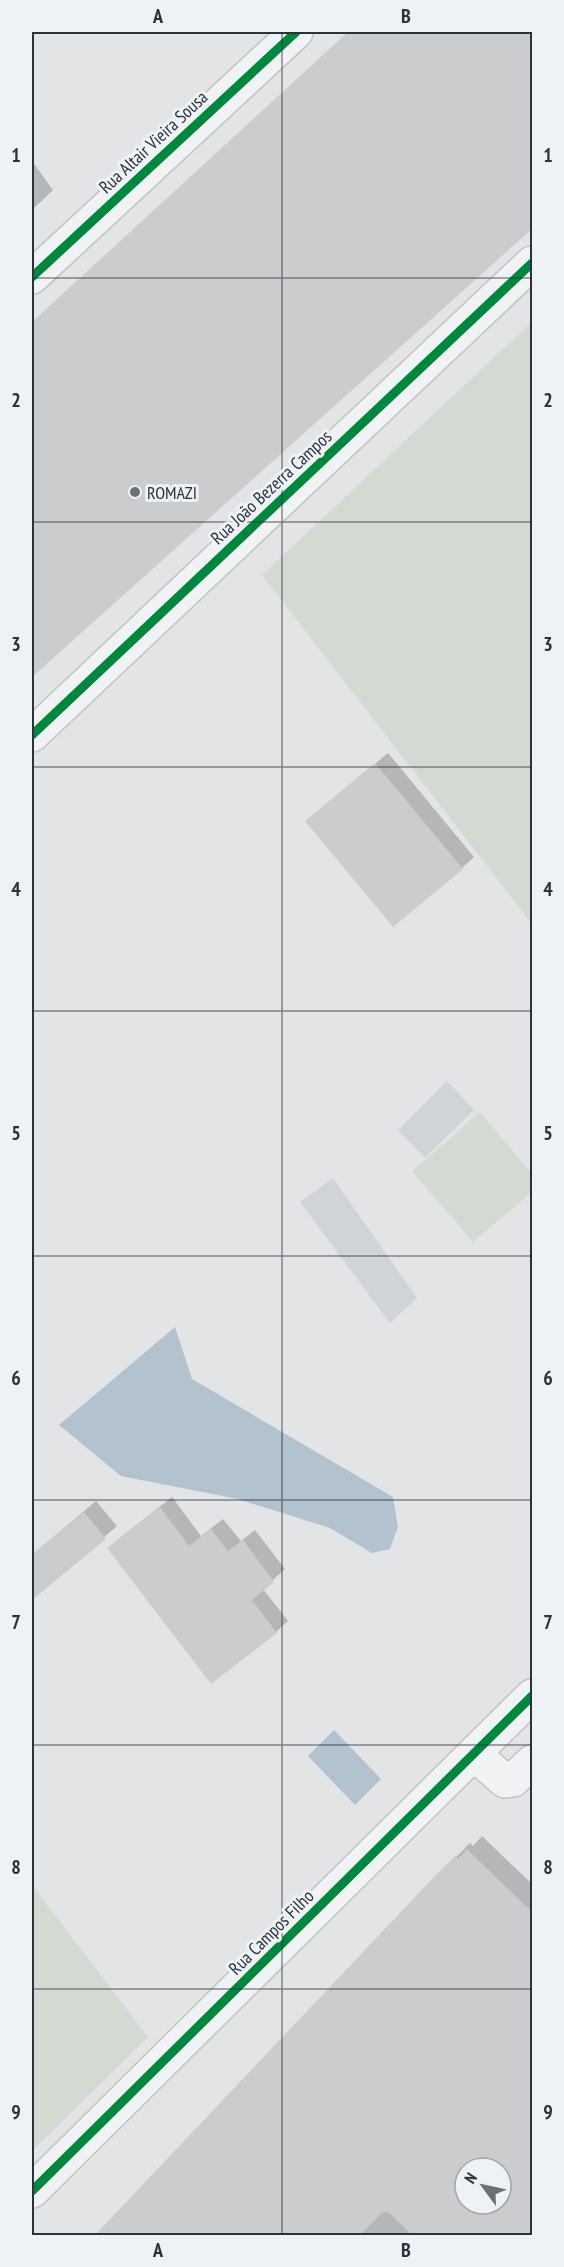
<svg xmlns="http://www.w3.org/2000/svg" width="564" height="2267" viewBox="0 0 564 2267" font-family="'PT Sans Narrow',sans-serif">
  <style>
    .built { fill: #d0d4d9 }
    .green { fill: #d3dad2 }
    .water { fill: #b2c2ce }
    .shadow { fill: #0003; fill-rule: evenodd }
    .building { fill: #caccce; fill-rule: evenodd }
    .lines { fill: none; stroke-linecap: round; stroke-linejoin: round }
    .minor-casing { stroke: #c0c2c4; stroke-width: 36 }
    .minor { stroke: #f0f2f3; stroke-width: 33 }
    .cycleway-casing { stroke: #eff2f5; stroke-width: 13 }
    .cycleway { stroke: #00873e; stroke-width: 9 }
    .grid { fill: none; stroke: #2a323d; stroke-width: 1.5; stroke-opacity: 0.55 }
    .poi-dot { fill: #6a7078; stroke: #eff2f5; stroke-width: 2 }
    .labels { text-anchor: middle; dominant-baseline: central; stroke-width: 6; stroke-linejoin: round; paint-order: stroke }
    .street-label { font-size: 18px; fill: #2a323d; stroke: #eff2f5 }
    .poi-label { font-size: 18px; fill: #2a323d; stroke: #eff2f5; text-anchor: start }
    .neatline { fill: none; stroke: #2a323d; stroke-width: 2 }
    .grid-label { font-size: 20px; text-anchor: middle; font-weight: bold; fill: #2a323d }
  </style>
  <rect width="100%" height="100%" fill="#e2e4e6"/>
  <!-- built -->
  <path class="built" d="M 447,1081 L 474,1110 L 425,1158 L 398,1130 Z
    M 333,1178 L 417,1298 L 390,1323 L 300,1202 Z"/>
  <!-- green -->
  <path class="green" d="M 532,322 L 532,924 L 262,575 Z
    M 480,1112 L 532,1174 L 532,1192 L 473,1242 L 412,1171 Z
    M 32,1885 L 148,2037 L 32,2151 Z"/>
  <!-- water -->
  <path class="water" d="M 175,1327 L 192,1379 L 393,1497 L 398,1527 L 390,1549 L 372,1553 L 330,1528 L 238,1499 L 121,1476 L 59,1425 Z
    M 334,1730 L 381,1779 L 355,1805 L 308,1756 Z"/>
  <!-- shadow -->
  <path class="shadow" d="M 349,32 L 532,32 L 532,227 L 38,669 L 32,660 L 32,323 Z
    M 32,161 L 53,190 L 32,210 Z
    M 388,753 L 474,857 L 462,868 L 319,810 Z
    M 172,1497 L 201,1536 L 223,1519 L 241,1541 L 255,1530 L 285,1569 L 263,1589 L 288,1621 L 276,1632 L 211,1682 L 109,1548 L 121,1537 Z
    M 96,1501 L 117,1526 L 32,1598 L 32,1555 Z
    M 482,1836 L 532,1884 L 532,2236 L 97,2236 L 456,1857 L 470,1843 L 473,1846 ZM 465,2168 L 501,2168 L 501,2204 L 465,2204 Z"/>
  <!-- building -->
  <path class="building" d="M 348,32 L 532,32 L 532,229 L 32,677 L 32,322 Z
    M 375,763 L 463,869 L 393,927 L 305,821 Z
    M 160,1507 L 189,1546 L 211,1529 L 228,1551 L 243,1540 L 274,1582 L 252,1600 L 277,1633 L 211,1684 L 107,1548 Z
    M 84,1512 L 106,1539 L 32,1600 L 32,1555 Z
    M 467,1849 L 532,1912 L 532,2235 L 412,2235 L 387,2211 L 384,2213 L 383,2212 L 360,2235 L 95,2235 L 434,1877 L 455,1856 L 458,1859 ZM 465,2168 L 501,2168 L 501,2204 L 465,2204 Z"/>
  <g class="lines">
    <defs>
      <path id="minor" d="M 32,277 L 296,32
        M 32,735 L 532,263
        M 474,1754 L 505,1781 L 513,1780 L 532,1762
        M 32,2191 L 532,1696"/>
    </defs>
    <!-- minor casing -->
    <use href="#minor" class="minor-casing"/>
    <!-- minor -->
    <use href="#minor" class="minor"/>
    <defs>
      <path id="cycleway" d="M 32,277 L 296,32
        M 32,735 L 532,263
        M 32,2191 L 532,1696"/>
    </defs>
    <!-- cycleway casing -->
    <use href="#cycleway" class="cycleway-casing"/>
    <!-- cycleway -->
    <use href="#cycleway" class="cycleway"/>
  </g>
  <!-- grid -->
  <path class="grid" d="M 282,32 L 282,2236M 32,278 L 532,278M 32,522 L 532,522M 32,767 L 532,767M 32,1011 L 532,1011M 32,1256 L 532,1256M 32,1500 L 532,1500M 32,1745 L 532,1745M 32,1989 L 532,1989"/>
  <!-- markers -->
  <circle class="poi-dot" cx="135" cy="492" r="6"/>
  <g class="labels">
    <!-- street labels -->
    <g class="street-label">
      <text transform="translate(153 142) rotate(-43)">Rua Altair Vieira Sousa</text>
      <text transform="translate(271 487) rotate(-43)">Rua João Bezerra Campos</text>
      <text transform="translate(271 1932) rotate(-45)">Rua Campos Filho</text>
    </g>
    <!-- poi labels -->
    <g class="poi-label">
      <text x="147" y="492">ROMAZI</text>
    </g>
  </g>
  <!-- border -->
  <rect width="564" height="2267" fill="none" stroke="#eff2f5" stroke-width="66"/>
  <!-- north arrow -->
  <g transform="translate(483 2186) rotate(303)"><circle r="28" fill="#eff2f5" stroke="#a0a5ab" stroke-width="1.5"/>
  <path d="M0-4.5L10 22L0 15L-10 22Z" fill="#6a7078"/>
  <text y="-9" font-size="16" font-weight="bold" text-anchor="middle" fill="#2a323d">N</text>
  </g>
  <rect x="33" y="33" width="498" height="2201" class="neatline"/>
  <g class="grid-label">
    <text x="158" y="23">A</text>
    <text x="406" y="23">B</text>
    <text x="16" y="162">1</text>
    <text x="548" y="162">1</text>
    <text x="16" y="407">2</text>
    <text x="548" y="407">2</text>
    <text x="16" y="651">3</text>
    <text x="548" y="651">3</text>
    <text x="16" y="896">4</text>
    <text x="548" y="896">4</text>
    <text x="16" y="1140">5</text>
    <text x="548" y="1140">5</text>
    <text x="16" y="1385">6</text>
    <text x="548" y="1385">6</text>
    <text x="16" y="1629">7</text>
    <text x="548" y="1629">7</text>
    <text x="16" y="1874">8</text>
    <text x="548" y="1874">8</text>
    <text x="16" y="2119">9</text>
    <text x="548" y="2119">9</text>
    <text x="158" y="2257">A</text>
    <text x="406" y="2257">B</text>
  </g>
</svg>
